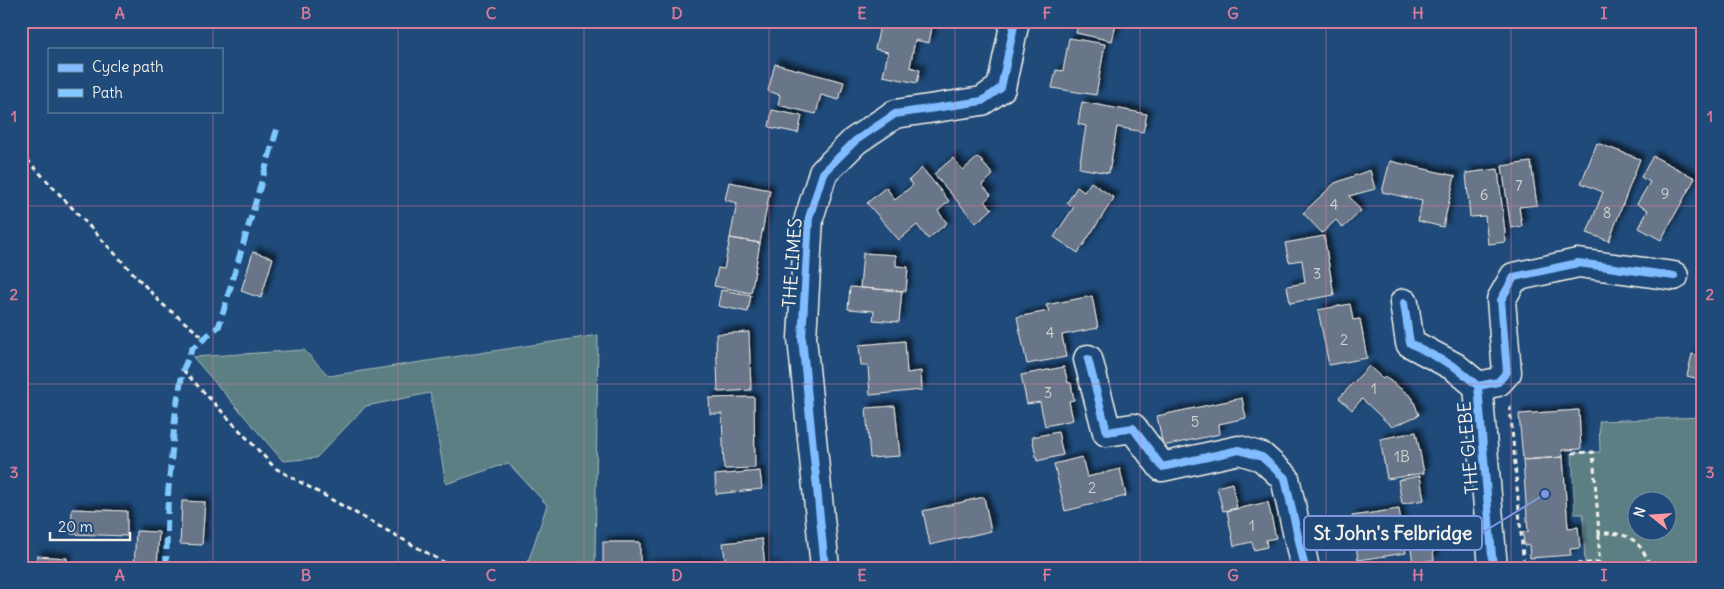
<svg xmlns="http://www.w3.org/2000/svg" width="1724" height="589" viewBox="0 0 1724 589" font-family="Delius,sans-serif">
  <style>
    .green { fill: #5b7f84; stroke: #a8b8b6; fill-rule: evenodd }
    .building { fill: #697588; stroke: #f4f1e8; filter: url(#shadow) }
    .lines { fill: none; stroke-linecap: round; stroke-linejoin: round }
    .minor-casing { stroke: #f4f1e8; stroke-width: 31 }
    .path { stroke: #f4f1e8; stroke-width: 3; stroke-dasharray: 5 4; stroke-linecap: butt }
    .minor { stroke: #1f4a7a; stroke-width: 28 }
    .quiet { stroke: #80caff; stroke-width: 6; stroke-dasharray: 12 6; stroke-linecap: butt }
    .cycleway-casing { stroke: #1f4a7a; stroke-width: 11 }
    .cycleway { stroke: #80bcff; stroke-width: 8 }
    .grid { fill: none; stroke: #d87a9a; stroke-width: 1; stroke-opacity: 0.55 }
    .labels { text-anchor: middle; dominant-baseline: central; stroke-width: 4.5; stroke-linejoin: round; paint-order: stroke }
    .number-label { font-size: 15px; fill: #d1d2d0 }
    .street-label { font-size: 18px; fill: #f4f1e8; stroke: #1f4a7a }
    .leader { fill: none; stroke: #7e97df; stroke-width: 2 }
    .callout-dot { fill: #7e97df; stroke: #1f4a7a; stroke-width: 2 }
    .callout { fill: #1f4a7a; stroke: #7e97df; stroke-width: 2 }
    .callout-label { font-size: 19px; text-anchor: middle; font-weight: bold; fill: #f4f1e8 }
    .neatline { fill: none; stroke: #d87a9a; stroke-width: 2 }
    .grid-label { font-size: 16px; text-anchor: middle; font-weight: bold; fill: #d87a9a }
  </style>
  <defs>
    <filter id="shadow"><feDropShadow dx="4.5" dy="-4.5" stdDeviation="2.5" flood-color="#0009"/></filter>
  </defs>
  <rect width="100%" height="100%" fill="#1f4a7a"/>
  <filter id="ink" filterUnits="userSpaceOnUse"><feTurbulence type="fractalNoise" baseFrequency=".02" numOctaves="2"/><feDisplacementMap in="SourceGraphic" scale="10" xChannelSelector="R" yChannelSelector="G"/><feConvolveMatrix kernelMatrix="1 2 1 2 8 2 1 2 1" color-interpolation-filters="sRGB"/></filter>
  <g filter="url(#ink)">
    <!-- green -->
    <path class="green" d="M 598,335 L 595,568 L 526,568 L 547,505 L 508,463 L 446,484 L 430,393 L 366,406 L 316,458 L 283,461 L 193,357 L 304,350 L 329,376 Z
      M 1703,417 L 1703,568 L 1585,568 L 1583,514 L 1575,514 L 1572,453 L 1600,452 L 1599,421 ZM 1636,502 L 1666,502 L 1666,532 L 1636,532 Z"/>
    <!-- building -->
    <path class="building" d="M 881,21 L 933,22 L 929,43 L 915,40 L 910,67 L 920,70 L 917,83 L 883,76 L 888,52 L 875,49 Z
      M 1079,21 L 1117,21 L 1112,41 L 1076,33 Z
      M 1069,38 L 1105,44 L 1096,95 L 1052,88 L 1056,70 L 1063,71 Z
      M 775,64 L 844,82 L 839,100 L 821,95 L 816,114 L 778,105 L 780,95 L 768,91 Z
      M 1082,102 L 1147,114 L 1143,132 L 1117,127 L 1109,173 L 1079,168 L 1086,126 L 1078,124 Z
      M 772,110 L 802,116 L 798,133 L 769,127 Z
      M 1597,143 L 1640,159 L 1609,241 L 1587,233 L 1603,192 L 1581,183 Z
      M 1653,156 L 1695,178 L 1661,240 L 1639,228 L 1648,210 L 1637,204 L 1650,182 L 1641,177 Z
      M 978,157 L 993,175 L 982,185 L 991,195 L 985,201 L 992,209 L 976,223 L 934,174 L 953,158 L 963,170 Z
      M 1390,161 L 1455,176 L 1443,227 L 1418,221 L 1422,201 L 1382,192 Z
      M 1531,162 L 1537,205 L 1519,207 L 1522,226 L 1511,228 L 1502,166 Z
      M 922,168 L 949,201 L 938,211 L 947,223 L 928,239 L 917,225 L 899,240 L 867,203 L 886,187 L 895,200 L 913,185 L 909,180 Z
      M 1498,169 L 1506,242 L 1488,244 L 1485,216 L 1470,217 L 1466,173 Z
      M 1370,170 L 1375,189 L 1349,196 L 1361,211 L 1343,228 L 1336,220 L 1322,233 L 1303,213 L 1335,183 Z
      M 729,182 L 770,190 L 760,243 L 730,238 L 737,203 L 725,200 Z
      M 1091,182 L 1114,198 L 1078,253 L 1054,237 L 1074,207 L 1067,203 L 1077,187 L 1084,192 Z
      M 1324,236 L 1334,295 L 1290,303 L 1287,286 L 1305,283 L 1302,260 L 1289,262 L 1285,243 Z
      M 730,238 L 760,243 L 751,293 L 714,286 L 718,268 L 724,269 Z
      M 253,252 L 273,258 L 261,298 L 241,291 Z
      M 863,253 L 896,255 L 896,266 L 908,267 L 906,291 L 860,288 Z
      M 850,287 L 902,291 L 899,322 L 873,320 L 874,311 L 848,309 Z
      M 721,290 L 751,295 L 748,312 L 718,306 Z
      M 1092,296 L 1098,328 L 1062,335 L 1066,357 L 1027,364 L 1017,317 L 1049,311 L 1046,305 Z
      M 1350,304 L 1353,320 L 1360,319 L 1367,358 L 1329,365 L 1318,310 Z
      M 749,332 L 751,390 L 718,392 L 716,334 Z
      M 905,341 L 907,373 L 921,371 L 922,390 L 870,395 L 868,366 L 861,366 L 859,345 Z
      M 1703,349 L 1703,380 L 1687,376 L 1692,354 L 1701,356 Z
      M 1369,366 L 1383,379 L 1385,377 L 1412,397 L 1419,415 L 1392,427 L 1362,399 L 1352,410 L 1339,398 Z
      M 1064,367 L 1068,383 L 1071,383 L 1074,400 L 1069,401 L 1073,420 L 1045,426 L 1040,402 L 1027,404 L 1021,375 Z
      M 754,397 L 755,468 L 724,469 L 722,414 L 710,414 L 709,398 Z
      M 1242,398 L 1246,418 L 1219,424 L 1220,434 L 1163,446 L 1157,416 Z
      M 895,406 L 900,456 L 870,458 L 866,408 Z
      M 1579,410 L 1581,449 L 1562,450 L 1563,457 L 1523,460 L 1519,414 Z
      M 1058,432 L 1063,455 L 1037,461 L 1032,437 Z
      M 1416,432 L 1424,473 L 1387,479 L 1380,439 Z
      M 1082,457 L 1087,477 L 1120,469 L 1126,496 L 1065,511 L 1054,464 Z
      M 1563,457 L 1568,528 L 1578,527 L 1580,548 L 1570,549 L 1571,555 L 1530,558 L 1529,545 L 1524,546 L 1523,532 L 1528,532 L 1523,460 Z
      M 760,471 L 762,489 L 716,494 L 715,475 Z
      M 1420,476 L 1424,500 L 1402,504 L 1398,480 Z
      M 1232,483 L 1237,508 L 1223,511 L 1217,487 Z
      M 984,497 L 991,531 L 930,545 L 923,511 Z
      M 182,501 L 205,502 L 202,545 L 180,544 Z
      M 1268,502 L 1276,538 L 1266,540 L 1267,547 L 1254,550 L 1252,542 L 1234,546 L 1227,511 Z
      M 72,509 L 127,511 L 127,536 L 71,534 Z
      M 1399,509 L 1406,553 L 1358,560 L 1352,516 Z
      M 136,531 L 159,532 L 157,568 L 134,568 Z
      M 762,539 L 765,567 L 777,566 L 777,568 L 726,568 L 723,543 Z
      M 1432,539 L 1434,560 L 1413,563 L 1410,542 Z
      M 603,542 L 640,542 L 640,568 L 603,568 Z
      M 37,556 L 67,558 L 66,568 L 36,568 Z
      M 715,563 L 715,568 L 646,568 L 646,565 Z"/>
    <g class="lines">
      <defs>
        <path id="minor" d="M 1404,303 L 1410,343 L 1455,367 L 1478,386 L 1493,568
          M 1088,359 L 1107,432 L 1133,428 L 1162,467 L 1239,450 L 1262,457 L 1285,478 L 1305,568
          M 1478,386 L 1498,382 L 1507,372 L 1501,300 L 1514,277 L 1578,263 L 1674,276
          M 825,568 L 802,338 L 809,218 L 823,173 L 855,141 L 895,114 L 982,101 L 1001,88 L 1015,21"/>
      </defs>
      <!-- minor casing -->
      <use href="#minor" class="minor-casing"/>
      <!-- path -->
      <path class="path" d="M 21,153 L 161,303 L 204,338
        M 183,370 L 275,468 L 454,568
        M 1510,406 L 1524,568
        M 1572,453 L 1593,452 L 1599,533 C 1630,532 1640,540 1651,568
        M 1532,568 L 1599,562 L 1599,533"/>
      <!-- minor -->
      <use href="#minor" class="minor"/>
      <!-- quiet -->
      <path class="quiet" d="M 166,568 L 168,494 L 176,408 L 183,370 L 192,349 L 219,326 L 278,126"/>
      <defs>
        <path id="cycleway" d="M 1404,303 L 1410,343 L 1455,367 L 1478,386 L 1493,568
          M 1088,359 L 1107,432 L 1133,428 L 1162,467 L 1239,450 L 1262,457 L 1285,478 L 1305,568
          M 1478,386 L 1498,382 L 1507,372 L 1501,300 L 1514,277 L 1578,263 L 1674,276
          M 825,568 L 802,338 L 809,218 L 823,173 L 855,141 L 895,114 L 982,101 L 1001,88 L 1015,21"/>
      </defs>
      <!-- cycleway casing -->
      <use href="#cycleway" class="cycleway-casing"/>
      <!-- cycleway -->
      <use href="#cycleway" class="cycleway"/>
    </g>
  </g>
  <!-- grid -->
  <path class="grid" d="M 213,21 L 213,49M 398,21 L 398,568M 584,21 L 584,568M 769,21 L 769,568M 955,21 L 955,568M 1140,21 L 1140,568M 1326,21 L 1326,568M 1511,21 L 1511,568M 213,111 L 213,568M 21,206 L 1703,206M 21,384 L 1703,384"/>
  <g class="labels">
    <!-- number labels -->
    <g class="number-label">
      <text x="1519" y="185">7</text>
      <text x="1665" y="193">9</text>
      <text x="1484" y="194">6</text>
      <text x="1334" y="204">4</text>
      <text x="1607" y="212">8</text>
      <text x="1317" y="273">3</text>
      <text x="1050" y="332">4</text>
      <text x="1344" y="339">2</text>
      <text x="1374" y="388">1</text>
      <text x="1048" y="392">3</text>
      <text x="1195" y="421">5</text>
      <text x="1402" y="456">1B</text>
      <text x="1092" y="487">2</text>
      <text x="1252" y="525">1</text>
    </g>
    <!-- street labels -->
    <g class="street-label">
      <text transform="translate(792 263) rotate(-86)">THE LIMES</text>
      <text transform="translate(1468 448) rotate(-95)">THE GLEBE</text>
    </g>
  </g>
  <!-- callouts -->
  <path class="leader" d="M1545 494L1482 533"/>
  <circle class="callout-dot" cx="1545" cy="494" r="5"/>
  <rect class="callout" x="1304" y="516" width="178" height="34" rx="5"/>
  <g class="callout-label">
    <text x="1393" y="540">St John's Felbridge</text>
  </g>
  <!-- margin -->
  <rect width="1724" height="589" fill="none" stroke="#1f4a7a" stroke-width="55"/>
  <!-- legend -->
  <rect x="48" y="48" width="175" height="65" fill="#1f4a7a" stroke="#748da6"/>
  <rect x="58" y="64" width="25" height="8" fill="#80bcff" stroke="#748da6"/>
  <text x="92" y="72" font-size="15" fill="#f4f1e8">Cycle path</text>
  <rect x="58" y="89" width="25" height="8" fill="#80caff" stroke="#748da6"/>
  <text x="92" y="98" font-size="15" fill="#f4f1e8">Path</text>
  <!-- north arrow -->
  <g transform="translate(1652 516) rotate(287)"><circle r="24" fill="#1f4a7a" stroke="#748da6"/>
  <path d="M0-4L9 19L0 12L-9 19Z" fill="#ff9aa2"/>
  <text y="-8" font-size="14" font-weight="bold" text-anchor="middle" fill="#f4f1e8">N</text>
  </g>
  <!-- scale -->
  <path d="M50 532v8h80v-8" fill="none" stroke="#f4f1e8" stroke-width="2.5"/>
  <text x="58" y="532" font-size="15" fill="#f4f1e8" stroke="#1f4a7a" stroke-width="4" paint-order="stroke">20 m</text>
  <rect x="28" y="28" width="1668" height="534" class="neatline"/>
  <g class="grid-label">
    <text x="120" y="19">A</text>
    <text x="306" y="19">B</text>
    <text x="491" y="19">C</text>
    <text x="677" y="19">D</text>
    <text x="862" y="19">E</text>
    <text x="1047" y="19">F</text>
    <text x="1233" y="19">G</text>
    <text x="1418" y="19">H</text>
    <text x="1604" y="19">I</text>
    <text x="14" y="122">1</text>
    <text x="1710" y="122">1</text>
    <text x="14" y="300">2</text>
    <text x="1710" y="300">2</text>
    <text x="14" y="478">3</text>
    <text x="1710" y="478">3</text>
    <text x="120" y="581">A</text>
    <text x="306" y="581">B</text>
    <text x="491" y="581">C</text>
    <text x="677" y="581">D</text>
    <text x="862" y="581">E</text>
    <text x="1047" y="581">F</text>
    <text x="1233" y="581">G</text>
    <text x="1418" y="581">H</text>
    <text x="1604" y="581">I</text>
  </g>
</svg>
